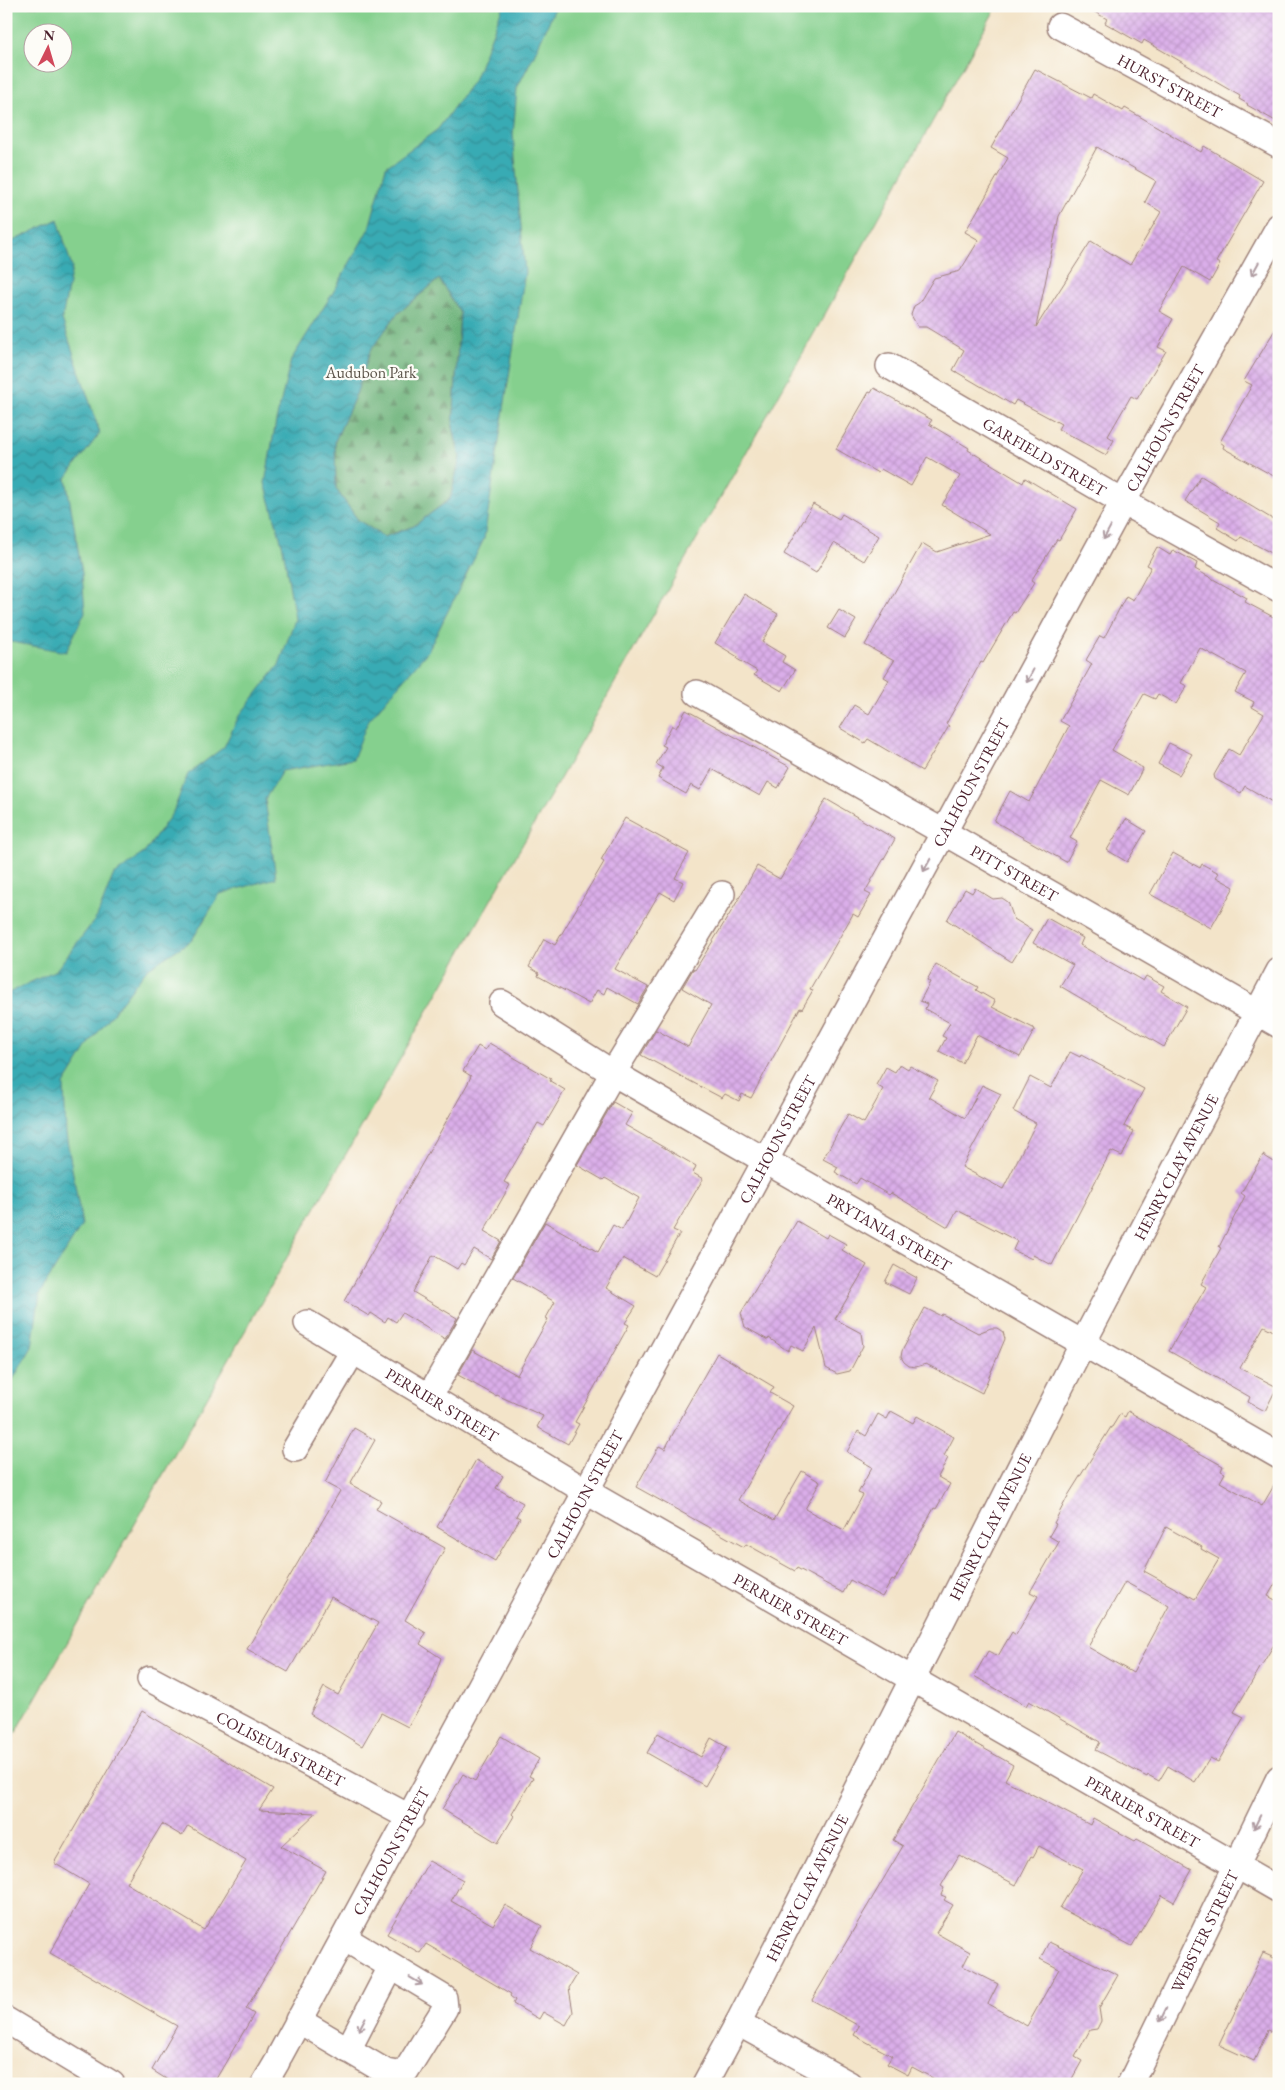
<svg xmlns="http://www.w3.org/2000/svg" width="1285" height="2090" viewBox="0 0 1285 2090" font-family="'EB Garamond',serif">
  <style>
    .green { fill: #85d08e; stroke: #68785c; fill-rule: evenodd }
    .forest { fill: url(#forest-firs); stroke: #5b6852 }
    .water { fill: url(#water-waves); stroke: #426570; fill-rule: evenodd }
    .building { fill: url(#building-cross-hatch); fill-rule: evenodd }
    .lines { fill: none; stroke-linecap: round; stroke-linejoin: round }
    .minor-casing { stroke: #9e827a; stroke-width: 28 }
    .minor { stroke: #fff; stroke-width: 25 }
    .oneway { stroke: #ae9aa0 }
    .labels { text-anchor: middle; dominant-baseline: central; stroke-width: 4.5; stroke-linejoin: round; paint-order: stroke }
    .street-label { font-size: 16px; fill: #4a1f2b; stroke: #fdfcf7 }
    .park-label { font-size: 16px; fill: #5c5449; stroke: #fdfcf7 }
  </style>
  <defs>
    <pattern id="forest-firs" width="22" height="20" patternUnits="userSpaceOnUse" patternTransform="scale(1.25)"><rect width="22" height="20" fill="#6cb279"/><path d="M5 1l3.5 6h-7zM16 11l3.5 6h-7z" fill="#5b9063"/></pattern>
    <pattern id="water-waves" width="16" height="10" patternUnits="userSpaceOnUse" patternTransform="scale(1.25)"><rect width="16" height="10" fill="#39abb4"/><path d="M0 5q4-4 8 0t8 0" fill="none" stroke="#328b93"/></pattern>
    <pattern id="building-cross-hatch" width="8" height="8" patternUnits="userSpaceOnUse" patternTransform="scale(1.25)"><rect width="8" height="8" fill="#daaee9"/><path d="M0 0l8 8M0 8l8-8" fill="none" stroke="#bd95c8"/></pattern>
  </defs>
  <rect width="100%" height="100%" fill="#fdfcf7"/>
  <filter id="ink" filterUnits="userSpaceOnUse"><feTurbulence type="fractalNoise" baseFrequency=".02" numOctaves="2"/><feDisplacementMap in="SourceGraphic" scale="10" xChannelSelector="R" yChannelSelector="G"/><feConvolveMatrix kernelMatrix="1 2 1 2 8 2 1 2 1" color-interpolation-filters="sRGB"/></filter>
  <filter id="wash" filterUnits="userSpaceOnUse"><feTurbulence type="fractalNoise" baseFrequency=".0096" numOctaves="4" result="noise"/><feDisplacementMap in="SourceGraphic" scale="20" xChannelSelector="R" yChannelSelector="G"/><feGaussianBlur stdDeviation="1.12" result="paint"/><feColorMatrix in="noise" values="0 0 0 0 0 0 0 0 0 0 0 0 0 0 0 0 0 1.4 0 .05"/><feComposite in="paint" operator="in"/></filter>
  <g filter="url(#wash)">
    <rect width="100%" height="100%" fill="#f3e4c9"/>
    <!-- green -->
    <path class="green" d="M 6,6 L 997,6 L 820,323 L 6,1750 ZM 32,32 L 62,32 L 62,62 L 32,62 Z"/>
    <!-- forest -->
    <path class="forest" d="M 439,279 L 460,313 L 453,427 L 460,458 L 450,499 L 414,526 L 384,537 L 358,520 L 336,489 L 335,441 L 357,392 L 370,351 L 397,314 Z"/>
    <!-- water -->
    <path class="water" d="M 503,6 L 556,6 L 535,53 L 517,88 L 513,135 L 525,272 L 484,539 L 428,651 L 368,721 L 353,759 L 282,771 L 265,799 L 276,878 L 220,894 L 192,940 L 147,969 L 92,1040 L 64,1085 L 66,1134 L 82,1225 L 40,1293 L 32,1347 L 6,1391 L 6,994 L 56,970 L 97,917 L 113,876 L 145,852 L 173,812 L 188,774 L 224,747 L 239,716 L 279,665 L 295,619 L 283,548 L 265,483 L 276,421 L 291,360 L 337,286 L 369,228 L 386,167 L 438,129 L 475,78 ZM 439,279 L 460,313 L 453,427 L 460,458 L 450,499 L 414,526 L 384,537 L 358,520 L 336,489 L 335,441 L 357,392 L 370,351 L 397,314 Z
      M 58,219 L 72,268 L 62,319 L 100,433 L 66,478 L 82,573 L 85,612 L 66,652 L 6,641 L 6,250 L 11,242 Z"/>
    <g id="blocks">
      <!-- building -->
      <path class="building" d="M 1084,6 L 1279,6 L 1279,123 L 1247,105 L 1248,104 L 1239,99 L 1240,96 L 1144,40 L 1142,44 L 1105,23 L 1107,19 Z
        M 1035,69 L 1091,98 L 1093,94 L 1123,111 L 1125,108 L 1201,152 L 1204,146 L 1263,181 L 1216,262 L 1220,264 L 1210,282 L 1184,267 L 1159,311 L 1173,319 L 1158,347 L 1166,351 L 1137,399 L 1131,396 L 1108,436 L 1114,440 L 1106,455 L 1058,429 L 1061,424 L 1016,400 L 1013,405 L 953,370 L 964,350 L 926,327 L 918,327 L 911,315 L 914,306 L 919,303 L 934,278 L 960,271 L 979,240 L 965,232 L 1008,158 L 991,148 ZM 1097,147 L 1156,181 L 1145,202 L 1161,212 L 1130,265 L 1091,241 L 1036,327 L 1059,216 Z
        M 1279,323 L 1279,479 L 1223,448 L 1224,445 L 1220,442 L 1252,385 L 1244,381 Z
        M 874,388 L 932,420 L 929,424 L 969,448 L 968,450 L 1023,483 L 1025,478 L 1077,509 L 1059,540 L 1057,539 L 1031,581 L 1034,583 L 1024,599 L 1015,613 L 1013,612 L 983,663 L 981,662 L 946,724 L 949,726 L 922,771 L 868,739 L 865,743 L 840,728 L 854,705 L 869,714 L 889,680 L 884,677 L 894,661 L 865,645 L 922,543 L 937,552 L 990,534 L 942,505 L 960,476 L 927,457 L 911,486 L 881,469 L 878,473 L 836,449 L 869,392 L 871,393 Z
        M 1201,476 L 1279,523 L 1279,557 L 1241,537 L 1238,541 L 1217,528 L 1220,522 L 1185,501 Z
        M 813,504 L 839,519 L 842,514 L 879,536 L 864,561 L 834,543 L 816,573 L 784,554 Z
        M 1157,547 L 1170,555 L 1173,550 L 1197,563 L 1195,569 L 1247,598 L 1245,602 L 1279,620 L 1279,806 L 1245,786 L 1241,793 L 1215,779 L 1214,775 L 1229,749 L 1239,755 L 1264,714 L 1252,707 L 1254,702 L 1235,692 L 1246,673 L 1200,648 L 1181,683 L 1187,686 L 1176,704 L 1158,694 L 1155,699 L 1144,694 L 1112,750 L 1143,768 L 1129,795 L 1101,780 L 1070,838 L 1077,842 L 1066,862 L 994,821 L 1010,791 L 1029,802 L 1069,726 L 1060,721 L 1092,664 L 1086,660 L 1100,636 L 1104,638 L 1126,596 L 1133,600 L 1151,567 L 1147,565 Z
        M 744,594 L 778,614 L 762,642 L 785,656 L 782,662 L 795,670 L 782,691 L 754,675 L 757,671 L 737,659 L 738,657 L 715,643 Z
        M 839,610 L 856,620 L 845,638 L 828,628 Z
        M 686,710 L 790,767 L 778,788 L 768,782 L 760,796 L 712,769 L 700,790 L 691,785 L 686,794 L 658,778 L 663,768 L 656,764 L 666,747 L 662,745 L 672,725 L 676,728 Z
        M 1169,743 L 1192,754 L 1179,775 L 1158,764 Z
        M 826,799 L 895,839 L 865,892 L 871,895 L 858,917 L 853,914 L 810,989 L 813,990 L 802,1009 L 800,1008 L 751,1098 L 742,1094 L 739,1101 L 725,1094 L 722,1098 L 641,1055 L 656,1030 L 688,1047 L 711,1005 L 682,988 L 693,969 L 695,970 L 734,907 L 757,866 L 780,879 Z
        M 625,818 L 689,853 L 675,878 L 683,882 L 674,900 L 660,892 L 615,969 L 648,987 L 638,1004 L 607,987 L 604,994 L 597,990 L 589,1004 L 538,976 L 539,973 L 529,967 L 544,939 L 555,945 L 604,862 L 601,860 Z
        M 1126,819 L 1146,831 L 1127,862 L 1107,850 Z
        M 1173,853 L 1200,868 L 1202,864 L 1219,873 L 1216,877 L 1234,887 L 1211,928 L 1150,894 Z
        M 975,888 L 993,899 L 1002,898 L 1008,902 L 1014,919 L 1032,930 L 1012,962 L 947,920 L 965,889 L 972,893 Z
        M 1047,918 L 1083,938 L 1080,945 L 1143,981 L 1146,976 L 1164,986 L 1161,991 L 1187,1007 L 1164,1047 L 1060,986 L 1073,965 L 1033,943 Z
        M 936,964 L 978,987 L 976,990 L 995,1001 L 992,1007 L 1035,1029 L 1020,1057 L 977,1035 L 962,1063 L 939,1051 L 946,1038 L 942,1036 L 950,1023 L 925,1009 L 927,1004 L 920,1001 L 930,982 L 927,980 Z
        M 489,1043 L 551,1079 L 550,1081 L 565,1090 L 544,1126 L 538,1123 L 504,1182 L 510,1185 L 484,1231 L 501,1241 L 491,1259 L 474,1249 L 464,1265 L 461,1263 L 457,1269 L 433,1255 L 413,1292 L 457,1318 L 445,1339 L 402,1313 L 396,1322 L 388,1317 L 385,1322 L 371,1313 L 369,1316 L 344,1301 L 468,1083 L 471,1076 L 463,1071 L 478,1046 L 485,1050 Z
        M 1070,1052 L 1080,1057 L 1081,1055 L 1144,1089 L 1124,1126 L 1134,1131 L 1122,1156 L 1111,1151 L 1052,1265 L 1033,1255 L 1032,1259 L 1013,1250 L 1017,1241 L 957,1210 L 948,1227 L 891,1193 L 889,1195 L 860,1178 L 856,1184 L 835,1172 L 838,1167 L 823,1159 L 848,1114 L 864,1123 L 883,1089 L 876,1085 L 886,1067 L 895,1072 L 900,1064 L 908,1069 L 910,1066 L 938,1081 L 929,1097 L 965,1118 L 982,1085 L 1001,1094 L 962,1167 L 1003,1189 L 1036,1123 L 1013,1111 L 1030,1077 L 1051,1088 Z
        M 613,1102 L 632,1113 L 625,1125 L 696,1166 L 693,1173 L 703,1179 L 673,1230 L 680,1233 L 655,1276 L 623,1258 L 606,1288 L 636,1306 L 625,1323 L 629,1325 L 575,1422 L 579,1424 L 568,1444 L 537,1427 L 543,1416 L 497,1395 L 496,1396 L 458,1375 L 472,1350 L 517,1375 L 548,1319 L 546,1318 L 555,1302 L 513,1278 L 545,1222 L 598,1252 L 613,1225 L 622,1230 L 639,1198 L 605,1178 L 603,1180 L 577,1165 Z
        M 1263,1155 L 1279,1165 L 1279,1334 L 1264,1326 L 1240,1368 L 1277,1387 L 1265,1411 L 1248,1402 L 1250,1397 L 1169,1351 L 1206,1287 L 1201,1284 L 1221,1248 L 1219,1247 L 1245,1196 L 1241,1193 Z
        M 797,1221 L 826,1238 L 828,1234 L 846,1244 L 842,1250 L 867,1265 L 835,1319 L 861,1333 L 863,1346 L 850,1371 L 837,1374 L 826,1368 L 816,1328 L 803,1351 L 791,1345 L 788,1351 L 769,1338 L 768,1340 L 745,1327 L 741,1313 Z
        M 894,1265 L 917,1278 L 909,1294 L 885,1282 Z
        M 925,1308 L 941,1316 L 942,1314 L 978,1333 L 991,1328 L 997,1328 L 1003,1332 L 1005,1339 L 982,1393 L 926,1364 L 916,1367 L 909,1366 L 904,1362 L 901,1357 L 902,1351 Z
        M 717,1353 L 774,1387 L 770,1393 L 793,1406 L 738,1500 L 774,1520 L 802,1471 L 820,1482 L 805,1509 L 844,1530 L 863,1495 L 858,1493 L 872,1467 L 847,1452 L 858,1431 L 866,1436 L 878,1414 L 887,1419 L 891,1411 L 913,1423 L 917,1416 L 954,1437 L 944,1456 L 948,1458 L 938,1477 L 950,1484 L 936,1509 L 934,1508 L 894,1581 L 892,1580 L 882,1597 L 850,1580 L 843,1593 L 797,1568 L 795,1571 L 746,1544 L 744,1547 L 636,1487 L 659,1446 L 665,1449 L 685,1411 L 684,1411 Z
        M 1128,1411 L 1185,1445 L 1223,1466 L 1221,1471 L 1225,1473 L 1220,1482 L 1262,1506 L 1279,1477 L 1279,1577 L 1268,1596 L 1279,1602 L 1279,1636 L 1234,1712 L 1244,1717 L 1236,1731 L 1218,1762 L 1210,1758 L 1195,1782 L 1168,1766 L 1159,1781 L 1148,1775 L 1147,1777 L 1096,1750 L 1100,1742 L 1029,1701 L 1026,1706 L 974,1676 L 988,1651 L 998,1656 L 1012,1632 L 1016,1635 L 1038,1596 L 1030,1592 L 1059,1542 L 1049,1536 L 1056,1524 L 1054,1523 L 1069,1494 L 1111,1427 L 1112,1427 L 1120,1414 L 1125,1417 ZM 1166,1527 L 1202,1547 L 1201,1549 L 1219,1559 L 1195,1599 L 1144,1571 ZM 1125,1582 L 1169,1606 L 1133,1673 L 1088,1647 Z
        M 354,1428 L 375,1440 L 350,1484 L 381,1501 L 376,1509 L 445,1548 L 405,1620 L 426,1633 L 420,1644 L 441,1658 L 431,1688 L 408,1727 L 381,1713 L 362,1746 L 310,1714 L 324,1687 L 338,1695 L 378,1623 L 331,1597 L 288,1672 L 247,1649 L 340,1491 L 325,1483 Z
        M 476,1460 L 503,1476 L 496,1488 L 523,1503 L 516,1516 L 520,1518 L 495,1561 L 437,1527 Z
        M 142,1711 L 273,1789 L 259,1810 L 316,1813 L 281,1846 L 326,1871 L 246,2009 L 254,2014 L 213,2084 L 174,2084 L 152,2070 L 177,2026 L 50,1953 L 89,1884 L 54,1863 ZM 162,1824 L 182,1836 L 188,1826 L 246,1861 L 204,1930 L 126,1883 Z
        M 955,1732 L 1013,1765 L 1005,1780 L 1090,1825 L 1093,1818 L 1135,1841 L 1137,1839 L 1192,1870 L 1174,1902 L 1162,1895 L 1132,1946 L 1060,1908 L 1083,1869 L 1039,1846 L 1033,1857 L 1031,1856 L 1016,1885 L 959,1855 L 941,1886 L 944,1888 L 941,1895 L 946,1897 L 944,1900 L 953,1905 L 936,1933 L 970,1952 L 963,1966 L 998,1984 L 988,2004 L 1027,2026 L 1059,1969 L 1040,1959 L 1049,1942 L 1118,1975 L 1099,2008 L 1101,2021 L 1097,2029 L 1090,2030 L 1075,2057 L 1082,2061 L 1069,2084 L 944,2084 L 912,2067 L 908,2075 L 887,2064 L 892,2056 L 854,2035 L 859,2026 L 812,2000 L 903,1846 L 893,1840 Z
        M 658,1733 L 701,1757 L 711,1738 L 727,1747 L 705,1786 L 647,1753 Z
        M 501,1736 L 539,1759 L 529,1776 L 533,1778 L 512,1814 L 514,1816 L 498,1843 L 442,1809 L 463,1774 L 475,1781 Z
        M 429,1861 L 463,1880 L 451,1901 L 493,1925 L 505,1905 L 542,1926 L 530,1948 L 577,1975 L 569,1988 L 573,2012 L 566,2025 L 543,2012 L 539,2019 L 513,2004 L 515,2000 L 510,1996 L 511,1994 L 426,1944 L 420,1953 L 387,1934 Z
        M 1263,1953 L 1279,1960 L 1279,2035 L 1268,2030 L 1254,2061 L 1219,2045 Z"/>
    </g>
  </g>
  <g filter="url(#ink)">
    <use href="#blocks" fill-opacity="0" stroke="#9e827a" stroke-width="1"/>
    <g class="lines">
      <defs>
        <g id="minor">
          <path id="s1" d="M 1060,26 L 1279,145"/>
          <path id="s2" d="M 889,366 L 1123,502 L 1279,589"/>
          <path id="s3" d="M 697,693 L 945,833 L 1279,1025"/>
          <path id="s4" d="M 502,1003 L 613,1073 L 1279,1456"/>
          <path id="s5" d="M 307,1323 L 587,1492 L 1279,1890"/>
          <path d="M 429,1397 L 613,1073 L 722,894"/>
          <path d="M 295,1449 L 353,1351"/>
          <path id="s6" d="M 150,1679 L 411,1818"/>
          <path d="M 6,2020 L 112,2084"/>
          <path d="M 298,2020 L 386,2072 L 397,2074 L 406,2071 L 445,2008 L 444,1998 L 344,1938"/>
          <path d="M 738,2023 L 849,2084"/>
          <path d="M 348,2050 L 391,1967"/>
          <path id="s7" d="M 280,2055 L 1123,502 L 1279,226"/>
          <path d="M 264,2084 L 277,2062"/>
          <path id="s8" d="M 705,2084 L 738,2023 L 1083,1343 L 1279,971"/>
          <path id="s9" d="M 1130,2084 L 1279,1778"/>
        </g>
      </defs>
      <!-- minor casing -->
      <use href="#minor" class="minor-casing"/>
      <!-- minor -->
      <use href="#minor" class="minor"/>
    </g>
    <!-- one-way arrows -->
    <defs><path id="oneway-shaft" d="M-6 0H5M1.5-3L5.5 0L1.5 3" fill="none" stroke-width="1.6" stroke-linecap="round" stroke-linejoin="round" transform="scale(1.25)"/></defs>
    <g class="oneway">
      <use href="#oneway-shaft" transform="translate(1255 269) rotate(119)"/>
      <use href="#oneway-shaft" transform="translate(1107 533) rotate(118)"/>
      <use href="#oneway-shaft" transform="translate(1030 676) rotate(118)"/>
      <use href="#oneway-shaft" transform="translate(927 865) rotate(119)"/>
      <use href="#oneway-shaft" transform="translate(1257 1822) rotate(116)"/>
      <use href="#oneway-shaft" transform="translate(416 1981) rotate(31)"/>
      <use href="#oneway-shaft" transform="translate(1163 2015) rotate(116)"/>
      <use href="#oneway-shaft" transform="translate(362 2024) rotate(118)"/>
    </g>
  </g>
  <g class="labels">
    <!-- street labels -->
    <g class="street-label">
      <text stroke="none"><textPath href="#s1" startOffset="125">HURST STREET</textPath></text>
      <text stroke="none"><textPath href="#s7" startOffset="1852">CALHOUN STREET</textPath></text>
      <text stroke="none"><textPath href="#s2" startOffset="180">GARFIELD STREET</textPath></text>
      <text stroke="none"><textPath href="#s7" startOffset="1448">CALHOUN STREET</textPath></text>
      <text stroke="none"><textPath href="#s3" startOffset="365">PITT STREET</textPath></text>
      <text stroke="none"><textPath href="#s7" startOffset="1042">CALHOUN STREET</textPath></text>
      <text stroke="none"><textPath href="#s8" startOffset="1031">HENRY CLAY AVENUE</textPath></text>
      <text stroke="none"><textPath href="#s4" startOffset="450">PRYTANIA STREET</textPath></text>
      <text stroke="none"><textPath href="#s5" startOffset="158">PERRIER STREET</textPath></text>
      <text stroke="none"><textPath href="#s7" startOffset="638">CALHOUN STREET</textPath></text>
      <text stroke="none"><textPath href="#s8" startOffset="626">HENRY CLAY AVENUE</textPath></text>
      <text stroke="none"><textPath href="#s5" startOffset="562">PERRIER STREET</textPath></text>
      <text stroke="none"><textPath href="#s6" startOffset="148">COLISEUM STREET</textPath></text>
      <text stroke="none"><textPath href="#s5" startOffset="968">PERRIER STREET</textPath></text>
      <text stroke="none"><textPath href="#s7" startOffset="232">CALHOUN STREET</textPath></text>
      <text stroke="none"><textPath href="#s8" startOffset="221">HENRY CLAY AVENUE</textPath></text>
      <text stroke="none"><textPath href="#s9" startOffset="170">WEBSTER STREET</textPath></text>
    </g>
    <!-- park labels -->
    <g class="park-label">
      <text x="371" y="372">Audubon Park</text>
    </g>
  </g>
  <!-- margin -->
  <rect width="1285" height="2090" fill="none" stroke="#fdfcf7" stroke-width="25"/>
  <!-- north arrow -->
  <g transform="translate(48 48) rotate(5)"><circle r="24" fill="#fdfcf7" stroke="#b5a4a5"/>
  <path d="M0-4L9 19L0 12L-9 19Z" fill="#d1495b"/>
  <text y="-8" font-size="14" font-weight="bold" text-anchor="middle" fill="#4a1f2b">N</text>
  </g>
</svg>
